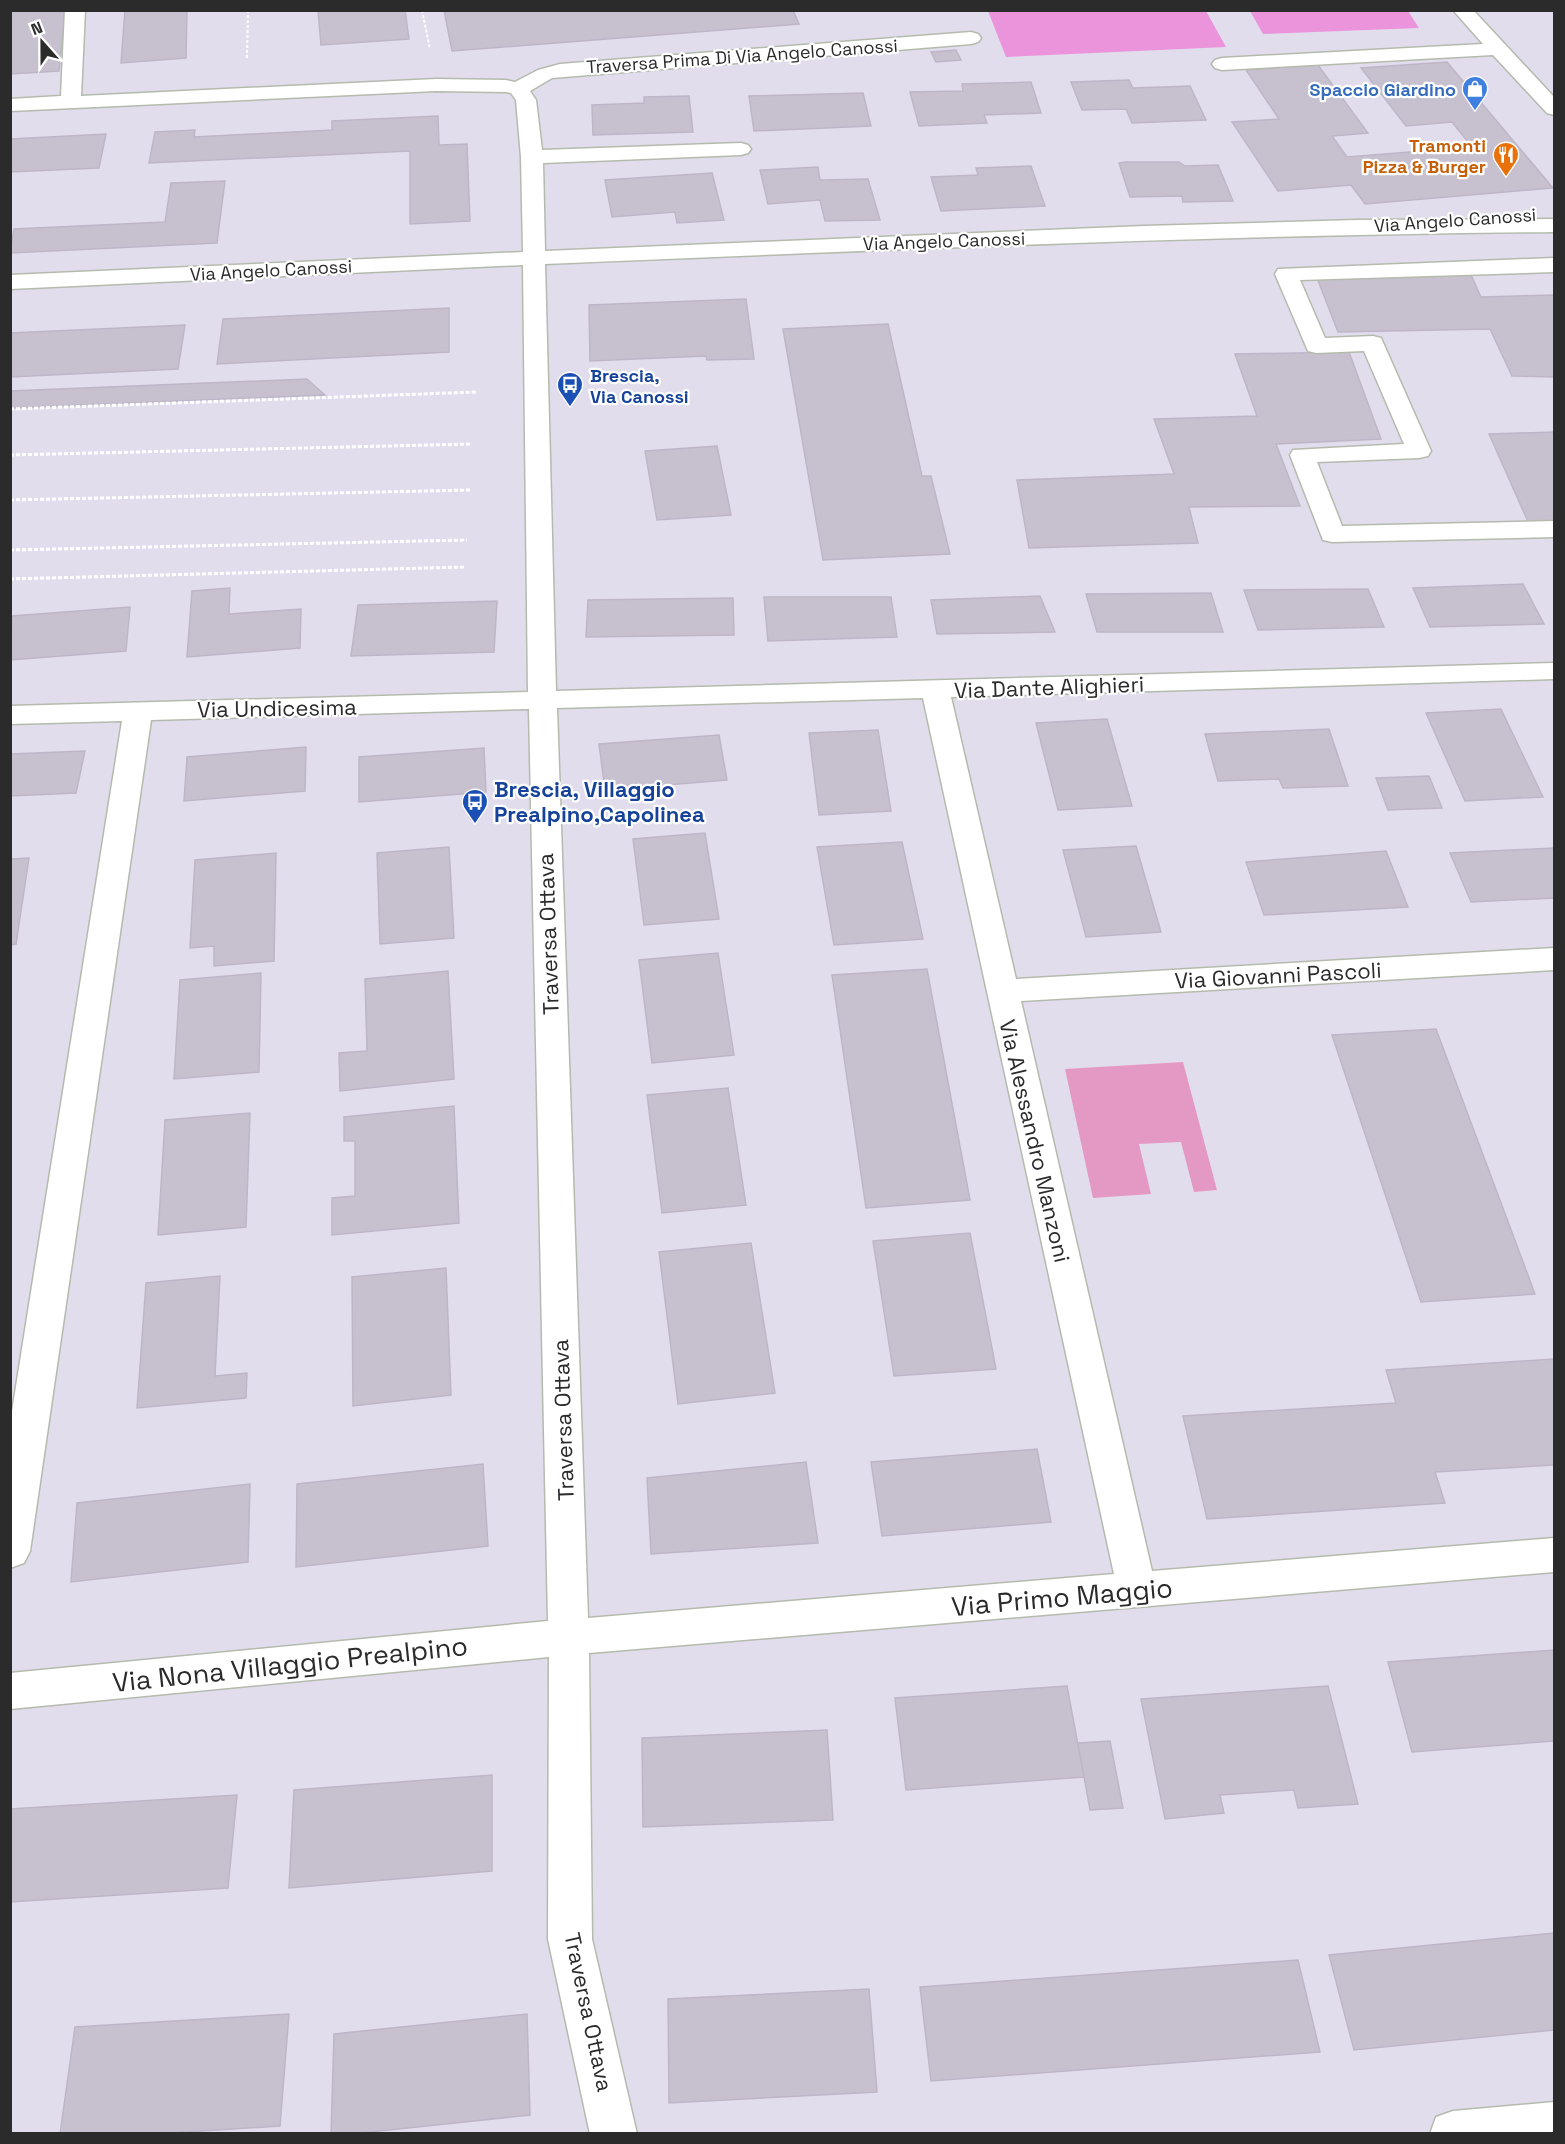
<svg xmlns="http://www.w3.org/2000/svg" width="1565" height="2144" viewBox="0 0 1565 2144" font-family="'Space Grotesk',sans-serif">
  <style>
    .green { fill: #e499c4 }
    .pitch { fill: #eb94db }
    .building { fill: #c7c1cf; stroke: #beb6c8; stroke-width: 1.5 }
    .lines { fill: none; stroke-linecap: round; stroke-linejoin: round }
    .minor-casing { stroke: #b4bbad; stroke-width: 3 }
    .path-far1 { stroke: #fff; stroke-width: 2; stroke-dasharray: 3 2; stroke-linecap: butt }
    .path { stroke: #fff; stroke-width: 3; stroke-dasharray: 4 2; stroke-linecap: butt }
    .minor { fill: #fff; fill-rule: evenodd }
    .labels { text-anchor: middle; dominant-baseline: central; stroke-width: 4.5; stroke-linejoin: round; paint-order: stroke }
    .far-street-label { font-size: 18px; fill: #2b2b2b; stroke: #fff }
    .far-shop-label { font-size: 18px; font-weight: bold; fill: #366cbe; stroke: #fff; text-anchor: end }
    .far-food-label { font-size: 18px; font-weight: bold; fill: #c56008; stroke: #fff; text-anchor: end }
    .far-transit-label { font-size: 18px; font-weight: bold; fill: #164399; stroke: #fff; text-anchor: start }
    .street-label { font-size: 22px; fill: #2b2b2b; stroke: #fff }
    .transit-label { font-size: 22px; font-weight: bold; fill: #164399; stroke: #fff; text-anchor: start }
    .near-street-label { font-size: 27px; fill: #2b2b2b; stroke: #fff }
  </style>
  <rect width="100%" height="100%" fill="#e2dded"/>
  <!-- green -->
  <path class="green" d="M 1183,1062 L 1217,1190 L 1194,1192 L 1181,1142 L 1139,1144 L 1151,1194 L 1093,1198 L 1065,1069 Z"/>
  <!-- pitch -->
  <path class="pitch" d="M 988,11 L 1206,11 L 1226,47 L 1006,57 Z
    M 1250,11 L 1408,11 L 1419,28 L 1263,34 Z"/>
  <!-- building -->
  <path class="building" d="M 10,10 L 65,10 L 59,71 L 10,74 Z
    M 125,10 L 187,10 L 186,58 L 121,63 Z
    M 318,10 L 405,10 L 409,39 L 321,45 Z
    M 444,10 L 793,10 L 799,24 L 452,51 Z
    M 956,50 L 961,60 L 936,62 L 931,52 Z
    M 1447,62 L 1553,188 L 1365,204 L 1351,185 L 1278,191 L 1232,122 L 1279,119 L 1246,70 L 1318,65 L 1368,133 L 1332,136 L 1347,157 L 1472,147 L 1452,122 L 1406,126 L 1361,68 Z
    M 1129,80 L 1133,88 L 1190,86 L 1206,120 L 1132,123 L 1126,109 L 1082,110 L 1071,82 Z
    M 1031,82 L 1041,113 L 984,115 L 987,123 L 919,126 L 910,92 L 963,91 L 962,84 Z
    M 863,93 L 871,126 L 754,131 L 749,96 Z
    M 689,96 L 693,132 L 593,135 L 592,105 L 644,103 L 644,97 Z
    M 438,116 L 439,145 L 467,144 L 470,221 L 410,224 L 410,151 L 149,163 L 155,132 L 195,130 L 194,137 L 332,130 L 332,121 Z
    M 106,134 L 99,168 L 10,172 L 10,139 Z
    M 1125,162 L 1179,162 L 1185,166 L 1218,165 L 1233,201 L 1183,202 L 1182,196 L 1130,197 L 1119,163 Z
    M 1031,166 L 1045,206 L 941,211 L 931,177 L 978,175 L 976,168 Z
    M 818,167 L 820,180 L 868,179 L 880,220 L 825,221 L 820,200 L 768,204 L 760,170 Z
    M 712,173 L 724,220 L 677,223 L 675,212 L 612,217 L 605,180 Z
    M 225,181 L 217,243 L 10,253 L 14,229 L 165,222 L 171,183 Z
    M 1471,275 L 1481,297 L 1554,295 L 1554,377 L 1512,376 L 1490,329 L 1338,332 L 1317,278 Z
    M 746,299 L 754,359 L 707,360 L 706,356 L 590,361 L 589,305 Z
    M 449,308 L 449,352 L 217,364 L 223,319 Z
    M 888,324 L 922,476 L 931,476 L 950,554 L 823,560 L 783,329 Z
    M 185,325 L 178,369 L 10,377 L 10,333 Z
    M 1349,352 L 1381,439 L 1276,444 L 1300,506 L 1189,507 L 1198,543 L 1029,548 L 1017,480 L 1174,474 L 1154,419 L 1257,416 L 1235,354 Z
    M 307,379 L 325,395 L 10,408 L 10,391 Z
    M 1554,432 L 1554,523 L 1529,524 L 1489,434 Z
    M 717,446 L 731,515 L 657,520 L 645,451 Z
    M 1523,584 L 1544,624 L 1430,627 L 1413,588 Z
    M 230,588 L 229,614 L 301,609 L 300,648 L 187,657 L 192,591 Z
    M 1368,589 L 1384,627 L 1258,630 L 1244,590 Z
    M 1211,593 L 1223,632 L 1097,632 L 1086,594 Z
    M 1040,596 L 1055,632 L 937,634 L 931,600 Z
    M 764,597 L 891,597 L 897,637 L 768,641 Z
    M 733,598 L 734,635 L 586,637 L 588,600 Z
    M 497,601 L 494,652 L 351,656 L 358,605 Z
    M 130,607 L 126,651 L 10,660 L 12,616 Z
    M 1501,709 L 1543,797 L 1465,801 L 1426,713 Z
    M 1107,719 L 1132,806 L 1058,810 L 1036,723 Z
    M 1329,729 L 1348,786 L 1283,788 L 1279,779 L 1218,781 L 1205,734 Z
    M 878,730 L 891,811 L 819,815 L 809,733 Z
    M 719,735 L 727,780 L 605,790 L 599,744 Z
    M 306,747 L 305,791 L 184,801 L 187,757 Z
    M 484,748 L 486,792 L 359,802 L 359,757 Z
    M 85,751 L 76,793 L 10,796 L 10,754 Z
    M 1429,776 L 1442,808 L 1388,810 L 1376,778 Z
    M 705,833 L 719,919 L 644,925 L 633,839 Z
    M 902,842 L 923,939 L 834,945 L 817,847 Z
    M 1136,846 L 1161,932 L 1086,937 L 1063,850 Z
    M 449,847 L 454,938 L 380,944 L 377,853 Z
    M 1554,848 L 1554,898 L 1471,902 L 1450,853 Z
    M 1386,851 L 1408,907 L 1264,915 L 1246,862 Z
    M 276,853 L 274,961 L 214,966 L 214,946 L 190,948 L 195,860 Z
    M 29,858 L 16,944 L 10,945 L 10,859 Z
    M 718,953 L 734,1055 L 652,1063 L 639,960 Z
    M 927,969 L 970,1200 L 866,1208 L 832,975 Z
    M 448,971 L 454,1079 L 340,1091 L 339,1053 L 367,1051 L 365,979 Z
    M 261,973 L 259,1072 L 174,1079 L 180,980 Z
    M 1436,1029 L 1535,1294 L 1421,1302 L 1332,1035 Z
    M 728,1088 L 746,1205 L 662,1213 L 647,1095 Z
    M 454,1106 L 459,1223 L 332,1235 L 332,1198 L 355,1196 L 355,1141 L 344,1141 L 344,1117 Z
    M 250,1113 L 246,1227 L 158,1235 L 165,1120 Z
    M 970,1233 L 996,1369 L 894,1376 L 873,1241 Z
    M 751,1243 L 775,1393 L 678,1404 L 659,1252 Z
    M 446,1268 L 451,1395 L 353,1406 L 352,1277 Z
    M 220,1276 L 215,1376 L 247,1373 L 246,1398 L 137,1408 L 146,1283 Z
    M 1554,1359 L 1554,1465 L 1435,1472 L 1445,1503 L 1207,1519 L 1183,1416 L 1396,1403 L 1386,1370 Z
    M 1037,1449 L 1051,1522 L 882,1536 L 871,1462 Z
    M 806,1462 L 818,1543 L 651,1554 L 647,1478 Z
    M 483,1464 L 488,1546 L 296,1567 L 297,1484 Z
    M 250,1484 L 248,1562 L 71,1582 L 77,1503 Z
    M 1554,1650 L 1554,1741 L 1412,1752 L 1388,1662 Z
    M 1067,1686 L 1084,1777 L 906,1790 L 895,1698 Z
    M 1328,1686 L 1358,1804 L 1298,1808 L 1294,1790 L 1220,1795 L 1224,1813 L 1165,1819 L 1141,1699 Z
    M 827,1730 L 833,1820 L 643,1827 L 642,1738 Z
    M 1110,1741 L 1123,1808 L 1090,1810 L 1078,1743 Z
    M 492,1775 L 492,1871 L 289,1888 L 294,1790 Z
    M 237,1795 L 228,1888 L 10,1902 L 10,1809 Z
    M 1554,1933 L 1554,2030 L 1354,2050 L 1329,1955 Z
    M 1298,1960 L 1320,2052 L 931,2081 L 920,1987 Z
    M 869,1989 L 877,2092 L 669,2103 L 668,1999 Z
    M 289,2014 L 280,2126 L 156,2134 L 60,2134 L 75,2027 Z
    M 527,2014 L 530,2115 L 351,2134 L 331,2134 L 334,2034 Z"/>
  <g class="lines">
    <defs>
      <path id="minor" d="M 65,10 L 85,10 L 81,96 L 436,79 L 506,80 L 515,82 L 538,70 L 560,64 L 971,32 L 978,34 L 981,38 L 978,42 L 971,44 L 552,78 L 530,91 L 536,100 L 542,150 L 741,143 L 748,145 L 751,149 L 748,153 L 741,155 L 543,163 L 545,251 L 1144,226 L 1356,220 L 1554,219 L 1554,232 C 1217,235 882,250 545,264 L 556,691 L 1554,663 L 1554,679 L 951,697 L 1016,979 L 1554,948 L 1554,970 L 1021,1001 L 1152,1571 L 1554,1538 L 1554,1572 L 589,1653 L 592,1939 L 637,2134 L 590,2134 L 548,1939 L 549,1657 L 10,1709 L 10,1673 L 548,1621 L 529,709 L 151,720 L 30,1551 L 24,1563 L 10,1568 L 10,1424 L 122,721 L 10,724 L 10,706 L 528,692 L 523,265 L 10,289 L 10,275 L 523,252 L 521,157 L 516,100 L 511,93 L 506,92 L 436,91 L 10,111 L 10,99 L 61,96 ZM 923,698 L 1114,1574 L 588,1618 L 557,708 Z
        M 1453,10 L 1473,10 L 1554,97 L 1554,115 L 1547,113 L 1493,55 L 1222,70 L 1215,68 L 1212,64 L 1215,60 L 1222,58 L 1483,44 Z
        M 1554,258 L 1554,272 L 1300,280 L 1325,338 L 1373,336 L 1381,338 L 1431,451 L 1428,456 L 1419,458 L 1317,462 L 1342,526 L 1554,521 L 1554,537 L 1332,542 L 1323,540 L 1290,455 L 1293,450 L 1404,444 L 1364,351 L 1316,353 L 1308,351 L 1275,274 L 1278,269 Z
        M 1554,2102 L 1554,2134 L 1430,2134 L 1436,2117 L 1453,2111 Z"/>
    </defs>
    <!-- minor casing -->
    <use href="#minor" class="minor-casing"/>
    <!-- path-far1 -->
    <path class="path-far1" d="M 422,10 L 430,49
      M 247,58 L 248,10"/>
    <!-- path -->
    <path class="path" d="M 10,409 L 476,392
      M 10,455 L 472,444
      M 10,500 L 470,490
      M 10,550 L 467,540
      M 10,579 L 465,567"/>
    <!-- minor -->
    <use href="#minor" class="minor"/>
  </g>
  <!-- icons -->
  <defs>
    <symbol id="shop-pin" viewBox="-11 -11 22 30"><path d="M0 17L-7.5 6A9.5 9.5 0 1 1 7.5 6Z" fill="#3f7fe0" stroke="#fff"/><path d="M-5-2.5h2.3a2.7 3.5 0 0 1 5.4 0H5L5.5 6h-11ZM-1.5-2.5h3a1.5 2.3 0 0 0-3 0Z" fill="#fff"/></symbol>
    <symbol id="restaurant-pin" viewBox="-11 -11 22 30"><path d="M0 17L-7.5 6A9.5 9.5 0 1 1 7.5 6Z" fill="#e8710a" stroke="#fff"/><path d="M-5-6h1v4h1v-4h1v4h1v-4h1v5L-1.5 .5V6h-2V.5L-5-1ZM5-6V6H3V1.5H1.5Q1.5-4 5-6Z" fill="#fff"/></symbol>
    <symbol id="bus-pin" viewBox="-11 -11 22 30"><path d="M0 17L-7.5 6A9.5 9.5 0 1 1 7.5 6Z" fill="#1a4fb4" stroke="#fff"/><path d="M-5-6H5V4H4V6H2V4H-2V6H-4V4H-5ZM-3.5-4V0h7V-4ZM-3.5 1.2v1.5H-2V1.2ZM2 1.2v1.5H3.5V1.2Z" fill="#fff"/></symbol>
  </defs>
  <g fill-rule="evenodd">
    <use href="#shop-pin" x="1460" y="74" width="30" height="40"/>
    <use href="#restaurant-pin" x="1491" y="140" width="30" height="40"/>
    <use href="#bus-pin" x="555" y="370" width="30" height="40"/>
    <use href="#bus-pin" x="460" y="787" width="30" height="40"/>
  </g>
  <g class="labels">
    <!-- far-street labels -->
    <g class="far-street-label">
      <text transform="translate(742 56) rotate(-4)">Traversa Prima Di Via Angelo Canossi</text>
      <text transform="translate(1455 220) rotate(-4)">Via Angelo Canossi</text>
      <text transform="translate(944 241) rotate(-2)">Via Angelo Canossi</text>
      <text transform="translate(271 270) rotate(-3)">Via Angelo Canossi</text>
    </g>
    <!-- far-shop labels -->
    <g class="far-shop-label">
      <text x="1456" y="89">Spaccio Giardino</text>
    </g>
    <!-- far-food labels -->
    <g class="far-food-label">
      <text x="1486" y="145">Tramonti<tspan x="1486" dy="21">Pizza &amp; Burger</tspan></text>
    </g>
    <!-- far-transit labels -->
    <g class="far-transit-label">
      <text x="590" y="375">Brescia,<tspan x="590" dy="21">Via Canossi</tspan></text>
    </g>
    <!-- street labels -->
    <g class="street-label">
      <text transform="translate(1049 687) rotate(-2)">Via Dante Alighieri</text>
      <text transform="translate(277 708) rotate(-1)">Via Undicesima</text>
      <text transform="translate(548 934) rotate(-92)">Traversa Ottava</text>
      <text transform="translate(1278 975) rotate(-3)">Via Giovanni Pascoli</text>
      <text transform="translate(1035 1141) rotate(77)">Via Alessandro Manzoni</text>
      <text transform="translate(563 1420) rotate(-92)">Traversa Ottava</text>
      <text transform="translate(589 2012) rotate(78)">Traversa Ottava</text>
    </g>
    <!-- transit labels -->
    <g class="transit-label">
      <text x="494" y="789">Brescia, Villaggio<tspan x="494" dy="25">Prealpino,Capolinea</tspan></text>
    </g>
    <!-- near-street labels -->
    <g class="near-street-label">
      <text transform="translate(1062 1597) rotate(-5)">Via Primo Maggio</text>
      <text transform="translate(290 1664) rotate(-6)">Via Nona Villaggio Prealpino</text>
    </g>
  </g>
  <!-- border -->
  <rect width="1565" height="2144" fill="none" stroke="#2b2b2b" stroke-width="24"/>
  <!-- north arrow -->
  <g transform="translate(42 42) rotate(339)" stroke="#ffffff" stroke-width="4.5" paint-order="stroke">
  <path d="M0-4.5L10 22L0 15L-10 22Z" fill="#2b2b2b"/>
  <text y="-9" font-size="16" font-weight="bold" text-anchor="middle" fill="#2b2b2b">N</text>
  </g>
</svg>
